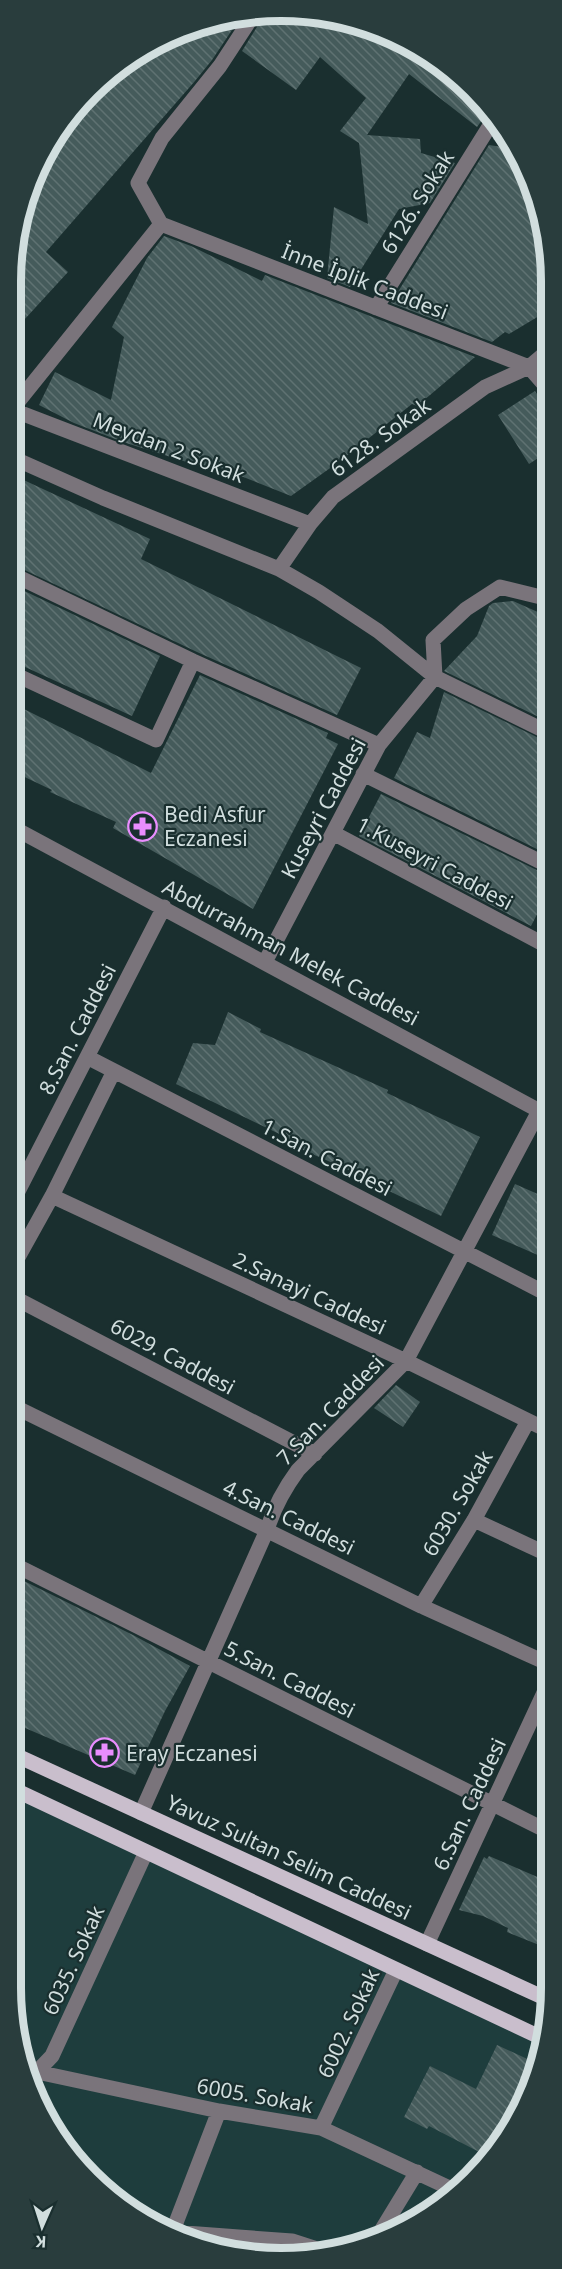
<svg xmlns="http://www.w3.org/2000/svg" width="562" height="2269" viewBox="0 0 562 2269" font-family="'Noto Sans',sans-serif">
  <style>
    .built { fill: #1e3d3d }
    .building { fill: url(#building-back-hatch) }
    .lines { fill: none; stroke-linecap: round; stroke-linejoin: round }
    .minor { stroke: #7a747b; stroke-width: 15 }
    .major { stroke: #c9becc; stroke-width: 15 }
    .labels { text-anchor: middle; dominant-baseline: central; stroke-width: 4.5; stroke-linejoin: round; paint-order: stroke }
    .street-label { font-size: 21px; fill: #d1dede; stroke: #1a2f2f }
    .poi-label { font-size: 21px; fill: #d1dede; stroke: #1a2f2f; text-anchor: start }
    .rim { fill: none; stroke: #d1dede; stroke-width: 8 }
  </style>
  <defs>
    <pattern id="building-back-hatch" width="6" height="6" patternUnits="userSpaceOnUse" patternTransform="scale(1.5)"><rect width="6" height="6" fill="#455b5b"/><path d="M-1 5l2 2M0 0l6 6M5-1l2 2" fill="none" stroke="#5f7272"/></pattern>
  </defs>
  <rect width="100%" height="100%" fill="#1a2f2f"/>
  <!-- built -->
  <path class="built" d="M 11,1793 L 542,2044 L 515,2123 L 446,2202 L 351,2249 L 263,2258 L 161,2230 L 78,2167 L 31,2091 L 11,1988 Z"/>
  <!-- building -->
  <path class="building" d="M 317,13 L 401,39 L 473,90 L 488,112 L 477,127 L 409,74 L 367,135 L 420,139 L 421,153 L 455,163 L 430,203 L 399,209 L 350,287 L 327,278 L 334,207 L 368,224 L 359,143 L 340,131 L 366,98 L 320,57 L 296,90 L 242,51 L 260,22 L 262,16 Z
    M 240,18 L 212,60 L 195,81 L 46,252 L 68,272 L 13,332 L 13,245 L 47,145 L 117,66 L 211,20 Z
    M 500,128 L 524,162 L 549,246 L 549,310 L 509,334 L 505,332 L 492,342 L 391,303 L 489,145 L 502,147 L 493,139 Z
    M 164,236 L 191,246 L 262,281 L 265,275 L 475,357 L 417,406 L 412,404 L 340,461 L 291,496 L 213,465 L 212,470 L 123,442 L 74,423 L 39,405 L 55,372 L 111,400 L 124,337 L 112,327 L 147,258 Z
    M 535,391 L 549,414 L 549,451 L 529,464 L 498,415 Z
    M 13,475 L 150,539 L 141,559 L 361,668 L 337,715 L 197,652 L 12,564 Z
    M 12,585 L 160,656 L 132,716 L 12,661 Z
    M 513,601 L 549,617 L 549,722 L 444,671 L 477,636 L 489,606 L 493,603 Z
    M 200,675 L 328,733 L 326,738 L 338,744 L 253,909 L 113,828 L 116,822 L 50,792 L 52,790 L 12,771 L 12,703 L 151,773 Z
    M 444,692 L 549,743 L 549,855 L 394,778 L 417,732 L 430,738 Z
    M 381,794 L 549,876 L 549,891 L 531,926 L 359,836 Z
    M 228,1012 L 261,1029 L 260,1032 L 388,1090 L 387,1093 L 480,1137 L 441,1216 L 360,1177 L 360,1175 L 294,1146 L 296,1142 L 176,1084 L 193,1043 L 215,1045 Z
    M 515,1184 L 549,1199 L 549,1260 L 492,1235 Z
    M 396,1385 L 420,1402 L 403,1427 L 374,1408 Z
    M 16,1577 L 133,1635 L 190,1666 L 165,1711 L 135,1775 L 11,1722 L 11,1587 Z
    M 489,1856 L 549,1882 L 549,1949 L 507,1932 L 508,1928 L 483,1916 L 459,1910 L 484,1857 L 487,1859 Z
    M 497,2045 L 536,2063 L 515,2123 L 487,2156 L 429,2126 L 427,2129 L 404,2117 L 430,2066 L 476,2089 Z"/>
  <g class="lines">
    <!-- minor -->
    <path class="minor" d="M 161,224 L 529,367 L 549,390
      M 161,224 L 138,183 L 162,138 L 220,66 L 252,17
      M 376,308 L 494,119
      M 13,408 L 161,224
      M 13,410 L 310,524
      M 13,458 L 103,498 L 279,569 L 319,592 L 378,631 L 435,677 L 549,733
      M 279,569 L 310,524 L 333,497 L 485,387 L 529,367 L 549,350
      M 12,574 L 193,661 L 379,745
      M 12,673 L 156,740 L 193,661
      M 363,774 L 549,866
      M 12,827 L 549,1116
      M 333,833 L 549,947
      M 265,962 L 379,745 L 435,677 L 433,640 L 466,609 L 500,587 L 549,599
      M 87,1057 L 549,1295
      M 52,1196 L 406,1361 L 549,1431
      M 12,1203 L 164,907
      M 11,1270 L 52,1196 L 114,1071
      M 11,1296 L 315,1454
      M 11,1405 L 421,1606 L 549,1664
      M 474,1520 L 549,1555
      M 11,1563 L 549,1832
      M 421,1606 L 474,1520 L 528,1421
      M 141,1813 L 267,1530 C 274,1507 284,1489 298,1470 L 406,1361 L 539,1111
      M 427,1944 L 549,1682
      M 37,2072 L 219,2111 L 321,2128 L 456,2191
      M 29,2080 L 52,2056 L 146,1852
      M 321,2128 L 396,1970
      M 159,2229 L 172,2232 L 292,2241 L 326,2252
      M 172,2233 L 219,2111
      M 378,2236 L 417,2172"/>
    <!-- major -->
    <path class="major" d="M 11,1753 L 549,2000
      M 11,1788 L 544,2039"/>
  </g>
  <!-- icons -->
  <defs>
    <symbol id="pharmacy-ring" viewBox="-11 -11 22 22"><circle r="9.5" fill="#1a2f2f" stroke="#e98dfe" stroke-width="1.5"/><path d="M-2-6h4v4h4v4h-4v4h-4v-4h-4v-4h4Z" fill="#e98dfe"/></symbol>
  </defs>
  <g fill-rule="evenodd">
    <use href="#pharmacy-ring" x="126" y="810" width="33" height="33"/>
    <use href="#pharmacy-ring" x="88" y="1736" width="33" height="33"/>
  </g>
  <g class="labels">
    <!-- street labels -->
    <g class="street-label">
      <text transform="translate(417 202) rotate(-58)">6126. Sokak</text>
      <text transform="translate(365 281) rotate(21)">İnne İplik Caddesi</text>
      <text transform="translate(380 437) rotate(-36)">6128. Sokak</text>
      <text transform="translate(169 447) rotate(21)">Meydan 2 Sokak</text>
      <text transform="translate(323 808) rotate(-62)">Kuseyri Caddesi</text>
      <text transform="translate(435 863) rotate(28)">1.Kuseyri Caddesi</text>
      <text transform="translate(291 952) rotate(28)">Abdurrahman Melek Caddesi</text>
      <text transform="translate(77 1029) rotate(-63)">8.San. Caddesi</text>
      <text transform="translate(327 1157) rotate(27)">1.San. Caddesi</text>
      <text transform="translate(310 1293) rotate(25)">2.Sanayi Caddesi</text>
      <text transform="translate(173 1356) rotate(28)">6029. Caddesi</text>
      <text transform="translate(330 1410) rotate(-46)">7.San. Caddesi</text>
      <text transform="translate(457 1503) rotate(-60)">6030. Sokak</text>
      <text transform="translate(289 1517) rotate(26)">4.San. Caddesi</text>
      <text transform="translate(290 1679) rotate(27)">5.San. Caddesi</text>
      <text transform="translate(469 1804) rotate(-65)">6.San. Caddesi</text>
      <text transform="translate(289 1857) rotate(25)">Yavuz Sultan Selim Caddesi</text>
      <text transform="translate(73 1960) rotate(-65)">6035. Sokak</text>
      <text transform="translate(348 2023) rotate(-65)">6002. Sokak</text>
      <text transform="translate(255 2095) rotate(10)">6005. Sokak</text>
    </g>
    <!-- poi labels -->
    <g class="poi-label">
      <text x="164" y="814">Bedi Asfur<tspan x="164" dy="24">Eczanesi</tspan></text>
      <text x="126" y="1753">Eray Eczanesi</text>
    </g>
  </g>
  <!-- crop -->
  <path d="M0 0H562V2269H0ZM281 21H281A260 260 0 0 1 541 281V1988A260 260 0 0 1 281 2248H281A260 260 0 0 1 21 1988V281A260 260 0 0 1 281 21Z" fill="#293d3d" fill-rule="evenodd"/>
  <path class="rim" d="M281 21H281A260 260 0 0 1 541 281V1988A260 260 0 0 1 281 2248H281A260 260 0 0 1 21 1988V281A260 260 0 0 1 281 21Z"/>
  <!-- north arrow -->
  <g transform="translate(42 2227) rotate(183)" stroke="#1a2f2f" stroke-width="4.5" paint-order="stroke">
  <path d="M0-4.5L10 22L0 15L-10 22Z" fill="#d1dede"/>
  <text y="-9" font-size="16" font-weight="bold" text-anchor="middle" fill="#d1dede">K</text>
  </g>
</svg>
